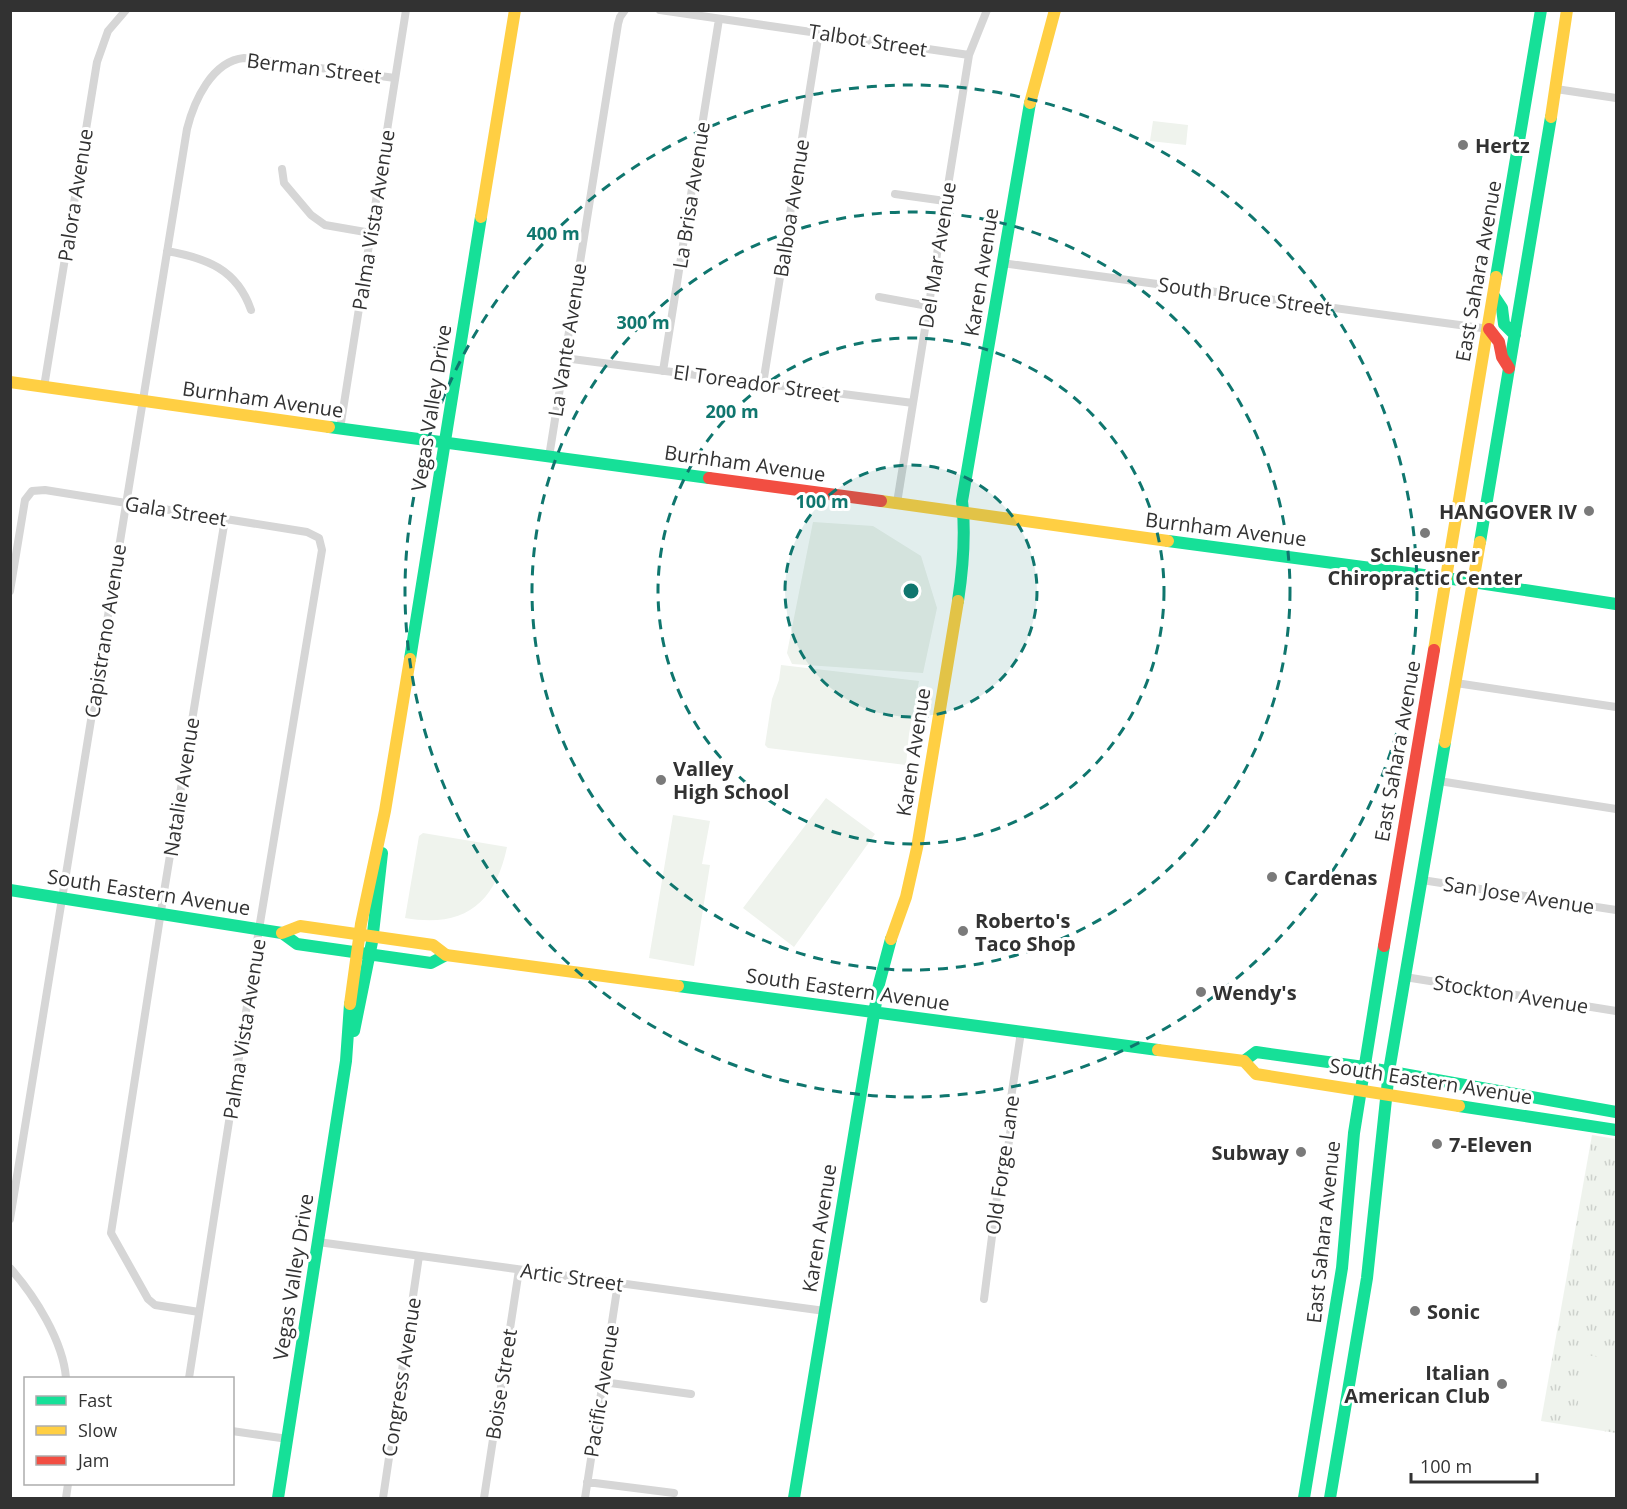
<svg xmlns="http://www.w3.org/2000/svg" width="1627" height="1509" viewBox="0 0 1627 1509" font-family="'Open Sans',sans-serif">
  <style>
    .park { fill: url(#park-tufts) }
    .pitch { fill: #eff3ed }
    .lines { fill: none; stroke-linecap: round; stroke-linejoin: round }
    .street { stroke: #d6d6d6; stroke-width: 8 }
    .fast { stroke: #16e098; stroke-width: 12 }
    .slow { stroke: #ffcf43; stroke-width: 12 }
    .jam { stroke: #f24e42; stroke-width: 12 }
    .ring { fill: none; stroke: #0f766e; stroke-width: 3; stroke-dasharray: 10 8 }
    .poi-dot { fill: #7a7a7a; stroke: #fff; stroke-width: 2 }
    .labels { text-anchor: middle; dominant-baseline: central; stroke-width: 6; stroke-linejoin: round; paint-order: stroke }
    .street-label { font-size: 20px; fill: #323232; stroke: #fff }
    .poi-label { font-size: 20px; font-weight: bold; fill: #323232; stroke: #fff; text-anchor: start }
    .centre { fill: #0f766e; stroke: #fff; stroke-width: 3 }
    .ring-label { font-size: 18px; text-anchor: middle; font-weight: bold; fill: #0f766e; stroke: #fff; stroke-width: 6; stroke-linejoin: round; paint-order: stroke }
  </style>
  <defs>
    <pattern id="park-tufts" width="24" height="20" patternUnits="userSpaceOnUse" patternTransform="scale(1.5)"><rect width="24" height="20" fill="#eff3ed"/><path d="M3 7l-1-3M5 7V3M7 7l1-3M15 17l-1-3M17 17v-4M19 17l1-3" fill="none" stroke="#cdd1cc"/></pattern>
  </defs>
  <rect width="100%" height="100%" fill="#fff"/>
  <!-- park -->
  <path class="park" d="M 1592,1135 L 1616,1139 L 1616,1433 L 1541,1421 Z"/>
  <!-- pitch -->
  <path class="pitch" d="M 1153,121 L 1188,125 L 1186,145 L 1150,141 Z
    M 813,522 L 873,526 L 921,556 L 937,608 L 923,673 L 792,664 L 787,653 Z
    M 781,665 L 919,681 L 909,734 L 906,765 L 768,748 L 765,745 L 772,699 L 779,680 Z
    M 826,798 L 875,834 L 794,947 L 743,908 Z
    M 673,815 L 710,821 L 702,864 L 710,865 L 694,966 L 649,958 Z
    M 423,833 L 507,847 C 495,905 463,928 405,918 L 419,836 Z
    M 1585,1355 L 1616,1359 L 1615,1430 L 1575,1424 Z"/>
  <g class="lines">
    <!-- street -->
    <path class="street" d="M 660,10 L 969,55
      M 1556,89 L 1616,98
      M 282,169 L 284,183 L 311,215 L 325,225 L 371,233
      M 895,194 L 945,201
      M 167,251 C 206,258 237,269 251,310
      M 1002,263 L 1489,329
      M 879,297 L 928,306
      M 564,358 L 913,403
      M 663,371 L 719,19
      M 763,384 L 819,32
      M 44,387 L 97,62 L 108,31 L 126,10
      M 340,429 L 406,10
      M 549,457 L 618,24 L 620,17 L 625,10
      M 897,503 L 969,55 L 987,10
      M 10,591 L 25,500 L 32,491 L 45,490 L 307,532 L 319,538 L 322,550 L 259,929 L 189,1378
      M 1456,683 L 1616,707
      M 1439,781 L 1616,809
      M 1422,880 L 1616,910
      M 1405,977 L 1616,1011
      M 10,1219 L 187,129 C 194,101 212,61 244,58 L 395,78
      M 318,1242 L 825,1311
      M 10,1268 C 35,1296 63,1341 66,1378
      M 984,1299 L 1000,1174 L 1007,1155 L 1013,1113 L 1011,1098 L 1021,1032
      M 199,1312 L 155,1305 L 148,1299 L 111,1233 L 164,892 L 225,519
      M 603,1382 L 691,1394
      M 232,1431 L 288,1439
      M 587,1482 L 674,1493
      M 66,1498 L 68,1484
      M 383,1498 L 419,1256
      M 484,1498 L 519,1270
      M 585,1498 L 618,1283"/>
    <!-- fast -->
    <path class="fast" d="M 1496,277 L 1541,10
      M 1494,296 L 1502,308 L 1504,324 L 1515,335
      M 329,427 L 709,478
      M 1168,541 L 1446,578 L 1616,604
      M 1480,542 L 1551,117
      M 958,601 C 963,568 966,535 962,501 L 1030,103
      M 410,659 L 481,217
      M 10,890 L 282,933 L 297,944 L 431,963 L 446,955
      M 678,986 L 1158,1050
      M 354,1031 L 372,942 L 382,853
      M 1244,1061 L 1256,1052 L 1364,1067 L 1616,1112
      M 1459,1106 L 1616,1130
      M 278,1498 L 346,1061 L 350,1004
      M 794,1498 L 879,984 L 891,939
      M 1304,1498 L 1342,1268 L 1354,1133 L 1384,946
      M 1330,1498 L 1367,1278 L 1389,1071 L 1445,742"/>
    <!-- slow -->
    <path class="slow" d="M 1030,103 L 1055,10
      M 1551,117 L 1567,10
      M 481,217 L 515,10
      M 10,382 L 329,427
      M 881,501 L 1168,541
      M 1434,650 L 1496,277
      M 1445,742 L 1480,542
      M 282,933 L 300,926 L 433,945 L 446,955 L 678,986
      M 891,939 L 906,897 L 917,848 L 958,601
      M 350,1004 L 361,924 L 385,811 L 410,659
      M 1158,1050 L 1244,1061 L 1256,1074 L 1459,1106"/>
    <!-- jam -->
    <path class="jam" d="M 1489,329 L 1499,342 L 1502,357 L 1509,368
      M 709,478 L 881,501
      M 1384,946 L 1434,650"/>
  </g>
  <!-- distance rings -->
  <circle cx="911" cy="591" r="126" fill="#0f766e" fill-opacity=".12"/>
  <g class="ring">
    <circle cx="911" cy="591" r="126"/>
    <circle cx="911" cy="591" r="253"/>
    <circle cx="911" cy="591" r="379"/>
    <circle cx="911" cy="591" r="506"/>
  </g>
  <!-- markers -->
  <g class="poi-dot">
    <circle cx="1463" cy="145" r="6"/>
    <circle cx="1589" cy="511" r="6"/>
    <circle cx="1425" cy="533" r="6"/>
    <circle cx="661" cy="780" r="6"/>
    <circle cx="1272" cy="877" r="6"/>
    <circle cx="963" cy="931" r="6"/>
    <circle cx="1201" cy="992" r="6"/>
    <circle cx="1437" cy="1144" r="6"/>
    <circle cx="1301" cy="1152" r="6"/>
    <circle cx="1415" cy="1311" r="6"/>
    <circle cx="1502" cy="1384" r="6"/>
  </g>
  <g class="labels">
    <!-- street labels -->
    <g class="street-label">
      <text transform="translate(868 40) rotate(9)">Talbot Street</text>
      <text transform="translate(314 68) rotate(7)">Berman Street</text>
      <text transform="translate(75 195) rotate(-81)">Palora Avenue</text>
      <text transform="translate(691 195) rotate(-81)">La Brisa Avenue</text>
      <text transform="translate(791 208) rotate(-81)">Balboa Avenue</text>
      <text transform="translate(373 220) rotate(-81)">Palma Vista Avenue</text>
      <text transform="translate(937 255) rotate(-81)">Del Mar Avenue</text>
      <text transform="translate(1478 271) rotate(-80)">East Sahara Avenue</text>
      <text transform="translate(981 272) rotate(-81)">Karen Avenue</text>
      <text transform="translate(1245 296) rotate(8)">South Bruce Street</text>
      <text transform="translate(567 340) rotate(-81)">La Vante Avenue</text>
      <text transform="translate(757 383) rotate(8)">El Toreador Street</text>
      <text transform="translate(263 399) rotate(8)">Burnham Avenue</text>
      <text transform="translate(431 408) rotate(-81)">Vegas Valley Drive</text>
      <text transform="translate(745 463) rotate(8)">Burnham Avenue</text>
      <text transform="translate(176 511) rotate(9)">Gala Street</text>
      <text transform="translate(1226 529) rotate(7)">Burnham Avenue</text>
      <text transform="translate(105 631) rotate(-81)">Capistrano Avenue</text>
      <text transform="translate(1397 751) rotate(-80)">East Sahara Avenue</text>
      <text transform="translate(913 752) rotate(-81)">Karen Avenue</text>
      <text transform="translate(181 787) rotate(-81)">Natalie Avenue</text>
      <text transform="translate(149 892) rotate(9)">South Eastern Avenue</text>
      <text transform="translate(1519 895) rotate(9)">San Jose Avenue</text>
      <text transform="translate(848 989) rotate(8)">South Eastern Avenue</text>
      <text transform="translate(1511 994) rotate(9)">Stockton Avenue</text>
      <text transform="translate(244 1029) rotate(-81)">Palma Vista Avenue</text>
      <text transform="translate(1431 1081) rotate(9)">South Eastern Avenue</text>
      <text transform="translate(1002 1165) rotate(-82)">Old Forge Lane</text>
      <text transform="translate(819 1228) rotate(-81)">Karen Avenue</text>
      <text transform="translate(1323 1232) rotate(-84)">East Sahara Avenue</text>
      <text transform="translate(293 1277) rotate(-81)">Vegas Valley Drive</text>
      <text transform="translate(572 1277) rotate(8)">Artic Street</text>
      <text transform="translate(401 1377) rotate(-81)">Congress Avenue</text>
      <text transform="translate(501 1384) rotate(-81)">Boise Street</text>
      <text transform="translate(601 1391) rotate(-81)">Pacific Avenue</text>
    </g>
    <!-- poi labels -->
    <g class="poi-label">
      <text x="1475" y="145">Hertz</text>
      <text x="1577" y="511" text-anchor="end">HANGOVER IV</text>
      <text x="1425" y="554" text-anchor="middle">Schleusner<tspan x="1425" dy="23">Chiropractic Center</tspan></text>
      <text x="673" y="768">Valley<tspan x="673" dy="23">High School</tspan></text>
      <text x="1284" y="877">Cardenas</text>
      <text x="975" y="920">Roberto's<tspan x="975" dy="23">Taco Shop</tspan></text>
      <text x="1213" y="992">Wendy's</text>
      <text x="1449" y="1144">7-Eleven</text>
      <text x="1289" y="1152" text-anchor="end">Subway</text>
      <text x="1427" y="1311">Sonic</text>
      <text x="1490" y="1372" text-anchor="end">Italian<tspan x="1490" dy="23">American Club</tspan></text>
    </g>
  </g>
  <circle cx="911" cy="591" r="9" class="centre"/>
  <g class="ring-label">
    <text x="553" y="240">400 m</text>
    <text x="643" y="329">300 m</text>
    <text x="732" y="418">200 m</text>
    <text x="822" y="508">100 m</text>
  </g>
  <!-- border -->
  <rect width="1627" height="1509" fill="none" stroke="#323232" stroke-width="24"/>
  <!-- legend -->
  <rect x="24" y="1377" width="210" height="108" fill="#ffffff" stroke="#adadad" stroke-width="1.5"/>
  <rect x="36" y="1396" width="30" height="9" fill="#16e098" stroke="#adadad" stroke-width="1.5"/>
  <text x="78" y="1407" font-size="18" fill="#323232">Fast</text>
  <rect x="36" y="1426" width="30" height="9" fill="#ffcf43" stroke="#adadad" stroke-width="1.5"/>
  <text x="78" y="1437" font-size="18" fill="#323232">Slow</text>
  <rect x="36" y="1456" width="30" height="9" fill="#f24e42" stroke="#adadad" stroke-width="1.5"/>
  <text x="78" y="1467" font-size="18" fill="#323232">Jam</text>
  <!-- scale -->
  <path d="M1411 1473v9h126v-9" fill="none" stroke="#323232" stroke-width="3"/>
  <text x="1420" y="1473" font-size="18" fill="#323232" stroke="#ffffff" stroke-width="4.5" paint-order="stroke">100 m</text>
</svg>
